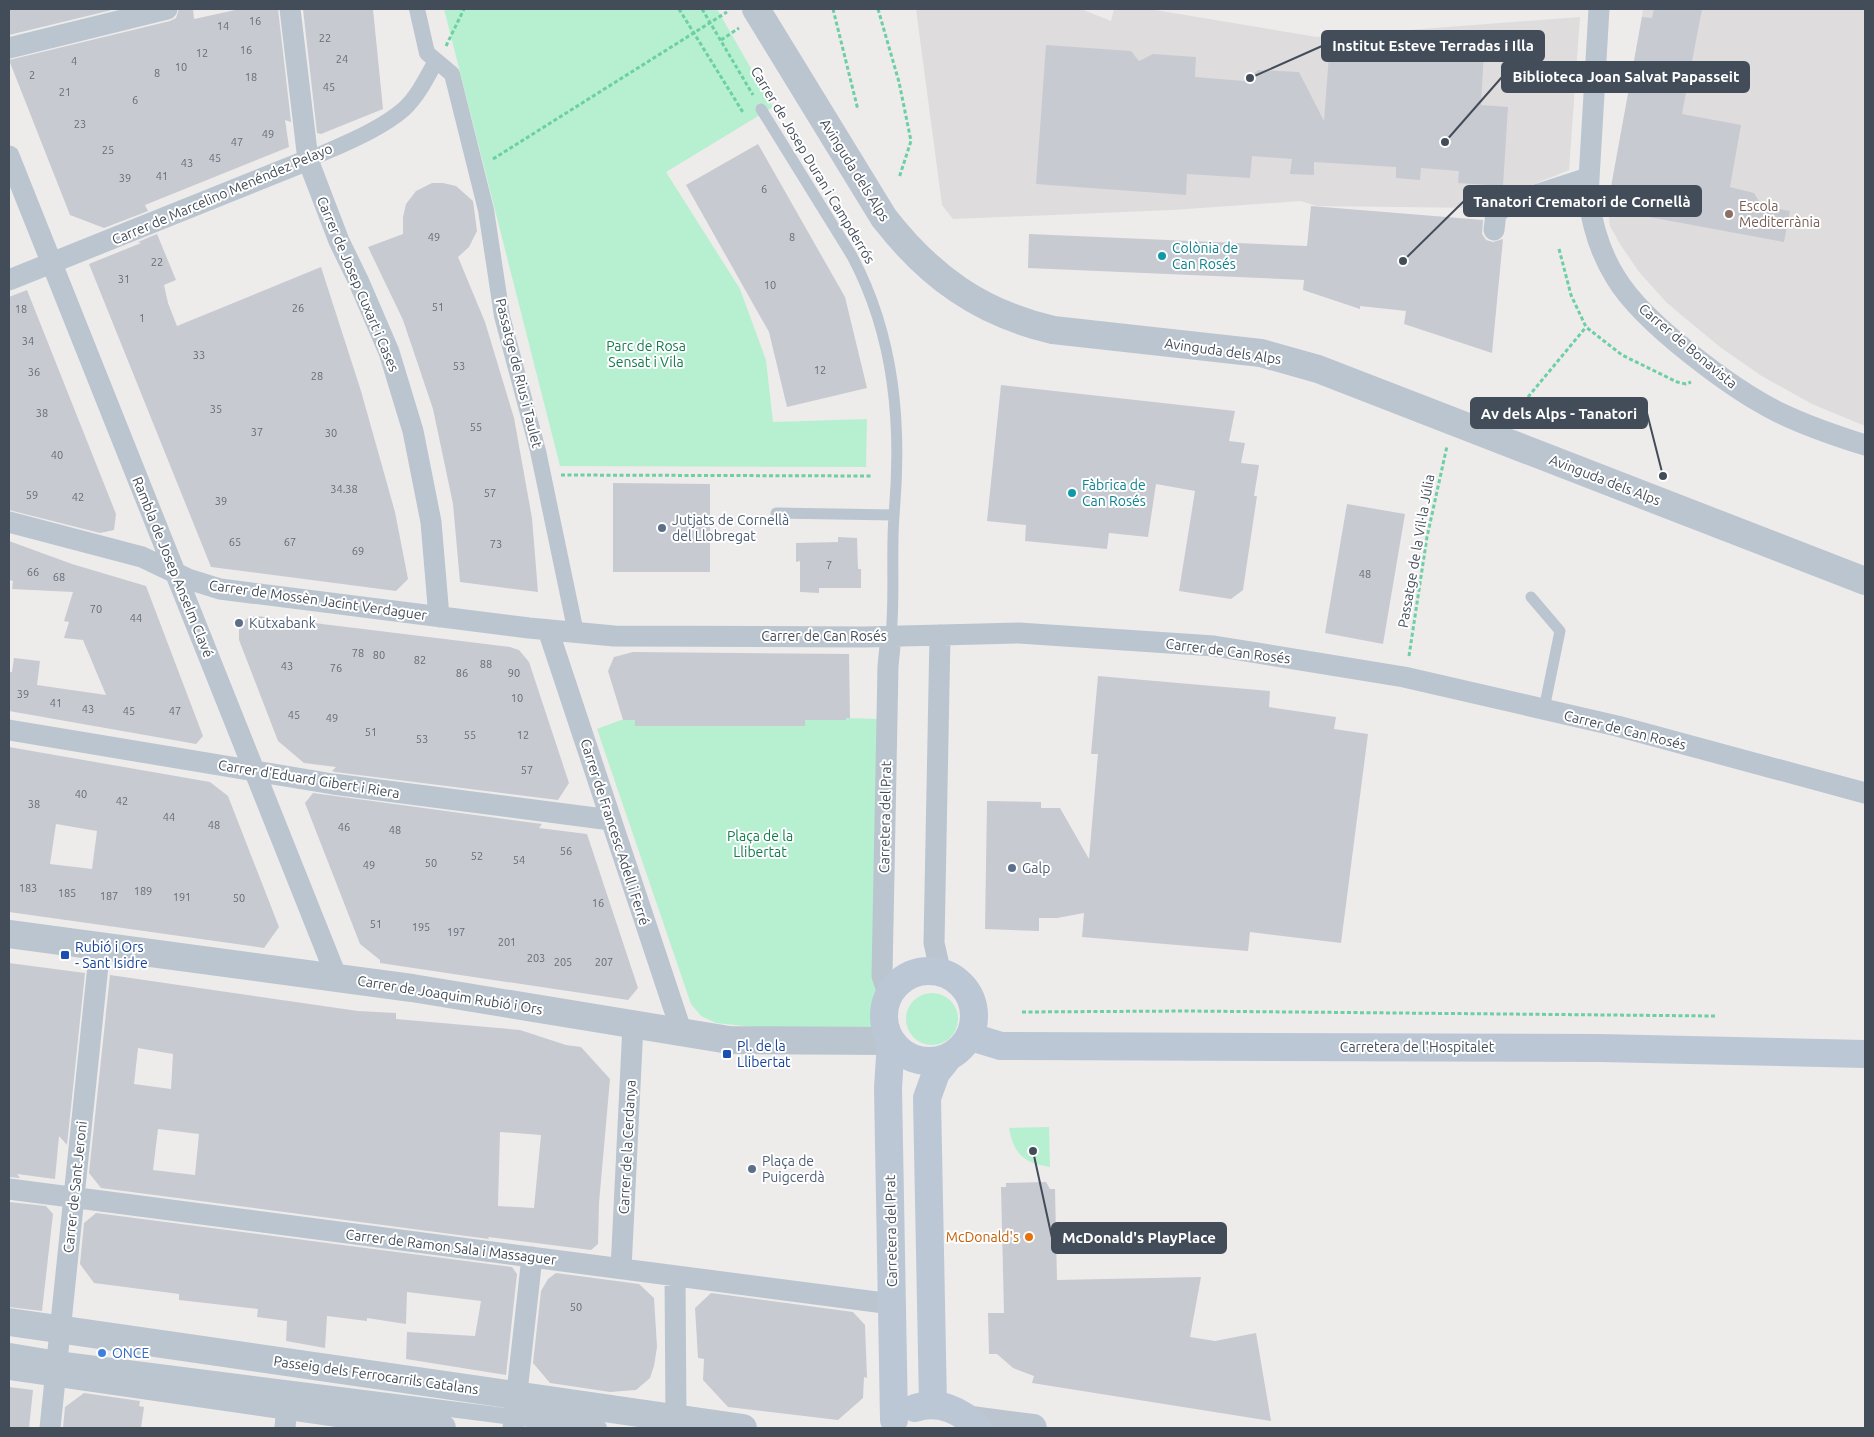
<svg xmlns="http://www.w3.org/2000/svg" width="1874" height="1437" viewBox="0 0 1874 1437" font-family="Ubuntu,sans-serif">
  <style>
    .education { fill: #dfdcdd }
    .green { fill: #b6f0d0 }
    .building { fill: #c8cad1; fill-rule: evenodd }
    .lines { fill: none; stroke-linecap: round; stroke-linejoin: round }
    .path { stroke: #6dcfa4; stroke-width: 3; stroke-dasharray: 4 2.5; stroke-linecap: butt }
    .service { stroke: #bbc5cf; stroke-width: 11 }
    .pedestrian { stroke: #bbc5cf; stroke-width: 16 }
    .minor { stroke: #bbc5cf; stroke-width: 21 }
    .tertiary { stroke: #bbc5cf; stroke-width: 28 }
    .secondary { stroke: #bcc7d6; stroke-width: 28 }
    .education-dot { fill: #8d6e63; stroke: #fff; stroke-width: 2 }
    .culture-dot { fill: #0f9aa8; stroke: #fff; stroke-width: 2 }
    .service-dot { fill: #5c6f8a; stroke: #fff; stroke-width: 2 }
    .transit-dot { fill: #1a4fb4; stroke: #fff; stroke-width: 2 }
    .food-dot { fill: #e8710a; stroke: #fff; stroke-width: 2 }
    .shop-dot { fill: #3f7fe0; stroke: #fff; stroke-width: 2 }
    .labels { text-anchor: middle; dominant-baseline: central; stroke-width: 4; stroke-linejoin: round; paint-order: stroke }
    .number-label { font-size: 11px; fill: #646c77 }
    .street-label { font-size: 14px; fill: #434d59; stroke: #fff }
    .education-label { font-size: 14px; fill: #785e54; stroke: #fff; text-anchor: start }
    .culture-label { font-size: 14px; fill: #0d838f; stroke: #fff; text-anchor: start }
    .park-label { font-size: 14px; fill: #127c4e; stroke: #fff }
    .service-label { font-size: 14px; fill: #4e5e75; stroke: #fff; text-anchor: start }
    .transit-label { font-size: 14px; fill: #164399; stroke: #fff; text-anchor: start }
    .food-label { font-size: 14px; fill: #c56008; stroke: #fff; text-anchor: end }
    .shop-label { font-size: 14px; fill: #366cbe; stroke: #fff; text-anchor: start }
    .leader { fill: none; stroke: #434d59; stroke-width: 2 }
    .callout-dot { fill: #434d59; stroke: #fff; stroke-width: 2 }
    .callout { fill: #434d59; stroke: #434d59; stroke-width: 2 }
    .callout-label { font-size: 15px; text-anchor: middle; font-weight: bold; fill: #fff }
  </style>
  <rect width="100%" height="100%" fill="#eeebeb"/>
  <!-- education -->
  <path class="education" d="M 916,9 L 1081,9 L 1111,21 L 1114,9 L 1149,9 L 1317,37 L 1580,17 L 1569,170 L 1505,196 L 1481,194 L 1480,208 L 1317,206 L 1301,201 L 1172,210 L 953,219 L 942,205 Z
    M 1643,9 L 1865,9 L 1865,426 L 1812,404 L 1760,375 L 1720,347 L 1667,303 L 1639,272 L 1620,244 L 1610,226 L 1607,204 L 1610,203 Z"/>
  <!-- green -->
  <path class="green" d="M 444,9 L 717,9 L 773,107 L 666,172 L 740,289 L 766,360 L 773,422 L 867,419 L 866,467 L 560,466 Z
    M 846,718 L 881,719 L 875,1024 L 867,1031 L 765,1028 L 716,1023 L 701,1016 L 691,1004 L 597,729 L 621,720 L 635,720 L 635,726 L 804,726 L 805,720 Z
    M906 1019a26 26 0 1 1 52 0a26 26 0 1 1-52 0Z
    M 1049,1127 L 1050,1167 C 1023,1163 1014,1154 1009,1128 Z"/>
  <!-- building -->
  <path class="building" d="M 9,9 L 116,9 L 9,35 Z
    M 179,9 L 193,9 L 194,19 L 240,9 L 278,9 L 291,122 L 285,120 L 289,147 L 145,205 L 148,211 L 104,228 L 70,215 L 9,60 L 170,21 L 176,18 Z
    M 303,9 L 373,9 L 383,109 L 321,134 L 317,133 Z
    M 1654,9 L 1702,9 L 1682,114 L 1741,125 L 1730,187 L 1754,193 L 1762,206 L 1790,211 L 1784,242 L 1622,212 L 1624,205 L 1608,203 L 1642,17 L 1652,18 Z
    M 1330,42 L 1484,51 L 1481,105 L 1508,107 L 1503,186 L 1458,183 L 1459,171 L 1421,168 L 1420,180 L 1396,178 L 1396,167 L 1314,162 L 1314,175 L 1290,174 L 1292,159 L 1252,156 L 1250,178 L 1187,174 L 1186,195 L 1036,184 L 1046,45 L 1131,51 L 1139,61 L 1153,54 L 1196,57 L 1195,77 L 1244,81 L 1258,70 L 1299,72 L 1324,121 Z
    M 758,144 L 845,297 L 867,388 L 787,407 L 769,332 L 686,185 Z
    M 432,183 L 443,183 L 456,186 L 473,201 L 477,231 L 469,247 L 458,257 L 485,322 L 514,418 L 532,518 L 538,592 L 460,582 L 453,504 L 433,409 L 403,320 L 368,247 L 403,234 L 403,217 L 406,204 L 416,191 Z
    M 1311,206 L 1483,220 L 1482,234 L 1486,240 L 1493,242 L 1503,239 L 1492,353 L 1404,324 L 1406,311 L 1360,306 L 1360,309 L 1303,290 L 1304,280 L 1028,268 L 1029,234 L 1307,246 Z
    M 157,234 L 176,280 L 164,285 L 168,303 L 177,326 L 321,267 L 361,391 L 395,512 L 408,579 L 396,591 L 211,567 L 89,264 L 141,243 L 138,242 Z
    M 27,290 L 116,514 L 114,530 L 100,533 L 9,510 L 9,297 Z
    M 1001,385 L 1235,411 L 1229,441 L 1245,443 L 1241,463 L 1259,465 L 1254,496 L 1257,496 L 1243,590 L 1231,599 L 1179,591 L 1195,491 L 1156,484 L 1148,537 L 1109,533 L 1107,549 L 1025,541 L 1026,525 L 987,521 Z
    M 613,483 L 710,484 L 710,572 L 613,572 Z
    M 1347,504 L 1405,514 L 1383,644 L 1325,633 Z
    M 838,537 L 857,538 L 858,569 L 861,569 L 861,588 L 819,588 L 819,593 L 800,592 L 800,561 L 796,562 L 796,543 L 838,542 Z
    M 9,541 L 72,564 L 146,586 L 203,736 L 196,744 L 9,711 L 9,672 L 12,672 L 14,658 L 40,661 L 37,685 L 106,695 L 83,640 L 64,638 L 69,622 L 64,621 L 73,592 L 12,589 L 13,581 L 9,580 Z
    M 257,616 L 510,647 L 519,650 L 529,662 L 569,783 L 558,800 L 335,772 L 332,771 L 336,767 L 304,763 L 278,741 L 239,640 L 239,629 L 242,623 L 249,617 Z
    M 633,652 L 849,654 L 850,718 L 846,718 L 846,720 L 805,720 L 805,726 L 635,726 L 635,720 L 623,720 L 608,671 L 614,657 Z
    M 1098,676 L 1270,691 L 1269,707 L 1336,717 L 1334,729 L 1368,734 L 1341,943 L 1250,932 L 1248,951 L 1082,937 L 1084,913 L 1057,918 L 1039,918 L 1039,931 L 985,929 L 987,801 L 1041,802 L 1041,808 L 1060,808 L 1089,859 L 1098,754 L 1091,754 Z
    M 9,747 L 210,782 L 228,796 L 279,927 L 264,948 L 9,912 ZM 56,824 L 97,831 L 92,869 L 50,864 Z
    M 313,793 L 542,824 L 539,828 L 587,834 L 638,988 L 628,1000 L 380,963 L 380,960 L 360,944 L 305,803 Z
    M 9,963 L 85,973 L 67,1145 L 59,1136 L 55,1179 L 17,1174 L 20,1178 L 9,1177 Z
    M 110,975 L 358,1011 L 396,1013 L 396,1019 L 520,1030 L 566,1045 L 581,1047 L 610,1079 L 599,1203 L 598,1244 L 591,1250 L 488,1237 L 489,1239 L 101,1188 L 89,1173 ZM 138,1048 L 173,1054 L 171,1089 L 134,1084 ZM 158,1129 L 199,1134 L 195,1175 L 153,1170 ZM 500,1132 L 541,1135 L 534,1208 L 498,1206 Z
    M 1046,1182 L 1050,1189 L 1055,1189 L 1057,1280 L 1201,1277 L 1190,1337 L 1215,1341 L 1256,1333 L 1271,1421 L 1032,1383 L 1034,1376 L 1013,1368 L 997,1354 L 989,1354 L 988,1313 L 1004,1313 L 1001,1187 L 1006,1187 L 1006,1183 Z
    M 9,1202 L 46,1206 L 53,1214 L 42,1311 L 9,1307 Z
    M 96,1213 L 512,1267 L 517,1274 L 506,1375 L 406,1359 L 407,1332 L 475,1336 L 481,1301 L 407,1292 L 406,1324 L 367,1318 L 367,1321 L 327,1316 L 325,1348 L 286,1341 L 287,1321 L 257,1317 L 258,1309 L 179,1300 L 179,1294 L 94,1283 L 80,1264 L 84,1223 Z
    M 556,1273 L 639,1284 L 654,1298 L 657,1347 L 654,1366 L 650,1378 L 636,1390 L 610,1392 L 550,1383 L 533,1363 L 541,1291 L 548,1279 Z
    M 711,1293 L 853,1312 L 865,1325 L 867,1378 L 864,1377 L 863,1398 L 838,1420 L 728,1407 L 703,1380 L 704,1359 L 698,1358 L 695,1308 Z
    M 9,1387 L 33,1390 L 29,1428 L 9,1428 Z
    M 84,1393 L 140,1401 L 139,1406 L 144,1407 L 141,1428 L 63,1428 L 65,1407 Z"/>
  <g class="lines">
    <!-- path -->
    <path class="path" d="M 679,9 L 744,114
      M 702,9 L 753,95
      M 833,9 L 858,110
      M 878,9 L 899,82 L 911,141 L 899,178
      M 721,40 L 739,28
      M 446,46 L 464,9
      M 493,159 L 727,12
      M 1559,249 L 1571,295 L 1586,327 L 1622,355 L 1677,382 L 1686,384 L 1691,382
      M 1528,397 L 1586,327
      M 561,475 L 873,476
      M 1409,656 L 1427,537 L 1447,446
      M 1022,1012 L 1187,1011 L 1715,1016"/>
    <!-- service -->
    <path class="service" d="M 761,109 L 852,256 C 895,337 902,425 894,515 C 891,555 895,596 891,636
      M 776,513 L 894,515
      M 1531,597 L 1560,631 L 1544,709"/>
    <!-- pedestrian -->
    <path class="pedestrian" d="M 417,9 L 427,53 L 452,74 L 486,210 L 502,316 L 538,451 L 576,633
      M 308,160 C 338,146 379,131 404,109 C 418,96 427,77 436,61
      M 9,1351 L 57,1359 L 599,1428"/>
    <!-- minor -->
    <path class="minor" d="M 290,9 L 308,160 L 339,241 L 358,280 L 389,352 L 413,431 L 431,522 L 439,617
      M 1599,9 L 1588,196 C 1592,225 1600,253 1616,278 C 1643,323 1733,390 1780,413 C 1807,426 1836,436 1865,445
      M 9,48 L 167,9
      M 9,156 L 337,978
      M 1494,230 L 1496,213 L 1508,204 L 1588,178
      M 9,280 L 308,160
      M 9,522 L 142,557 L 188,579 L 220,589 L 529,628 L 614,636 L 864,637 L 1019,633 L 1214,646 L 1404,677 L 1617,726 L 1865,793
      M 548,630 L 682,1033
      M 940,635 L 934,943 L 941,974
      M 9,730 L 333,784 L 611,820
      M 889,997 L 882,976 L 888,666 L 891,636
      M 9,1189 L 892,1304
      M 621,1269 L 633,1025
      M 675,1276 L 676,1419
      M 50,1428 L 100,946
      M 285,1428 L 287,1406
      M 513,1428 L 532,1257"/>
    <!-- tertiary -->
    <path class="tertiary" d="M 756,9 L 884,218 C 930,277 980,313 1053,330 L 1261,353 L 1318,369 L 1865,581
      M 9,934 L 412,988 L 729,1040 L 891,1041
      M 9,1322 L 743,1428
      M 9,1366 L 442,1428
      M 971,1420 L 1033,1428"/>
    <!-- secondary -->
    <path class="secondary" d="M884 1016a45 45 0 1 1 90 0a45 45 0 1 1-90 0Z
      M 971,1037 L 1001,1046 L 1600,1048 L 1865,1054
      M 891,1041 L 888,1088 L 894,1420
      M 933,1405 L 927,1098 L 936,1073 L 948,1058
      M 915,1408 C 939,1400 962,1411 978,1428"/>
  </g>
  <!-- markers -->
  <circle class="education-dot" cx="1729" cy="214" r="5"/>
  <g class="culture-dot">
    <circle cx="1162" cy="256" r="5"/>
    <circle cx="1072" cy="493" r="5"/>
  </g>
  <g class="service-dot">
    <circle cx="662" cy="528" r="5"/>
    <circle cx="239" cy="623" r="5"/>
    <circle cx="1012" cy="868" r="5"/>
    <circle cx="752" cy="1169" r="5"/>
  </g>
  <g class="transit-dot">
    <rect x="60" y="950" width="10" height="10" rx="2.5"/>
    <rect x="722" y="1049" width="10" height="10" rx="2.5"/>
  </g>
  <circle class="food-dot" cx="1029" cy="1237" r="5"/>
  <circle class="shop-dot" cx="102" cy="1353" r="5"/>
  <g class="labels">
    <!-- number labels -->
    <g class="number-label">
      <text x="255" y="21">16</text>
      <text x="223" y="26">14</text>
      <text x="325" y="38">22</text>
      <text x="246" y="50">16</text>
      <text x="202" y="53">12</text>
      <text x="342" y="59">24</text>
      <text x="74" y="61">4</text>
      <text x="181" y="67">10</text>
      <text x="157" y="73">8</text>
      <text x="32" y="75">2</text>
      <text x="251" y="77">18</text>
      <text x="329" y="87">45</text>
      <text x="65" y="92">21</text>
      <text x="135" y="100">6</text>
      <text x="80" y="124">23</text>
      <text x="268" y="134">49</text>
      <text x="237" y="142">47</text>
      <text x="108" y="150">25</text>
      <text x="215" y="158">45</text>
      <text x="187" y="163">43</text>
      <text x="162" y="176">41</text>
      <text x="125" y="178">39</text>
      <text x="764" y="189">6</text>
      <text x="434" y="237">49</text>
      <text x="792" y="237">8</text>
      <text x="157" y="262">22</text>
      <text x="124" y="279">31</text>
      <text x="770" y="285">10</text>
      <text x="438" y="307">51</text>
      <text x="298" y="308">26</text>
      <text x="21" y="309">18</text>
      <text x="142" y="318">1</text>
      <text x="28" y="341">34</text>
      <text x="199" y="355">33</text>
      <text x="459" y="366">53</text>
      <text x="820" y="370">12</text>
      <text x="34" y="372">36</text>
      <text x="317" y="376">28</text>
      <text x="216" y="409">35</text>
      <text x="42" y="413">38</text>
      <text x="476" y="427">55</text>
      <text x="257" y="432">37</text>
      <text x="331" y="433">30</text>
      <text x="57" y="455">40</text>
      <text x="344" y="489">34.38</text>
      <text x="490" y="493">57</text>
      <text x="32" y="495">59</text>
      <text x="78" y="497">42</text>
      <text x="221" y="501">39</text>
      <text x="235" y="542">65</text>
      <text x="290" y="542">67</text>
      <text x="496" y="544">73</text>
      <text x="358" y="551">69</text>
      <text x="829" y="565">7</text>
      <text x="33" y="572">66</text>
      <text x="1365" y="574">48</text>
      <text x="59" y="577">68</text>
      <text x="96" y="609">70</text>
      <text x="136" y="618">44</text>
      <text x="358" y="653">78</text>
      <text x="379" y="655">80</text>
      <text x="420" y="660">82</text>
      <text x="486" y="664">88</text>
      <text x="287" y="666">43</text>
      <text x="336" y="668">76</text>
      <text x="462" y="673">86</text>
      <text x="514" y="673">90</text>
      <text x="23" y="694">39</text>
      <text x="517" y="698">10</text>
      <text x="56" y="703">41</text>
      <text x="88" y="709">43</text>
      <text x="129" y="711">45</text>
      <text x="175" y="711">47</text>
      <text x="294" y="715">45</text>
      <text x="332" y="718">49</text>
      <text x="371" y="732">51</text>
      <text x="470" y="735">55</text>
      <text x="523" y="735">12</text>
      <text x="422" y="739">53</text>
      <text x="527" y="770">57</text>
      <text x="81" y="794">40</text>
      <text x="122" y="801">42</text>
      <text x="34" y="804">38</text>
      <text x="169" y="817">44</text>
      <text x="214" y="825">48</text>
      <text x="344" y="827">46</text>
      <text x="395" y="830">48</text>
      <text x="566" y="851">56</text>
      <text x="477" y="856">52</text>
      <text x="519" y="860">54</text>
      <text x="431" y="863">50</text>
      <text x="369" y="865">49</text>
      <text x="28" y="888">183</text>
      <text x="143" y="891">189</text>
      <text x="67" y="893">185</text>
      <text x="109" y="896">187</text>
      <text x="182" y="897">191</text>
      <text x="239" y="898">50</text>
      <text x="598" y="903">16</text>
      <text x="376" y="924">51</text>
      <text x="421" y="927">195</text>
      <text x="456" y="932">197</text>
      <text x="507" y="942">201</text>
      <text x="536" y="958">203</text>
      <text x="563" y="962">205</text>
      <text x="604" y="962">207</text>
      <text x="576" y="1307">50</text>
    </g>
    <!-- street labels -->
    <g class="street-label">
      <text transform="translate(813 165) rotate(59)">Carrer de Josep Duran i Campderrós</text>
      <text transform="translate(855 170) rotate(58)">Avinguda dels Alps</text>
      <text transform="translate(222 194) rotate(-23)">Carrer de Marcelino Menéndez Pelayo</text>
      <text transform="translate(358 284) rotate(67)">Carrer de Josep Cuxart i Cases</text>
      <text transform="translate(1688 346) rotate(40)">Carrer de Bonavista</text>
      <text transform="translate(1223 351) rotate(8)">Avinguda dels Alps</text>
      <text transform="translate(519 373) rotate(76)">Passatge de Rius i Taulet</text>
      <text transform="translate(1605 480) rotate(21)">Avinguda dels Alps</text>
      <text transform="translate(1416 551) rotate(-80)">Passatge de la Vil·la Júlia</text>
      <text transform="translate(173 567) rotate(68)">Rambla de Josep Anselm Clavé</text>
      <text transform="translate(318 600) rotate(8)">Carrer de Mossèn Jacint Verdaguer</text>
      <text x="824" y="636">Carrer de Can Rosés</text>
      <text transform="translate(1228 651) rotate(7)">Carrer de Can Rosés</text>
      <text transform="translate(1625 730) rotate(14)">Carrer de Can Rosés</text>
      <text transform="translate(309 779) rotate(9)">Carrer d'Eduard Gibert i Riera</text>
      <text transform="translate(885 817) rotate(-89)">Carretera del Prat</text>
      <text transform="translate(615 832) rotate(72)">Carrer de Francesc Adell i Ferré</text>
      <text transform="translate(450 995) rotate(9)">Carrer de Joaquim Rubió i Ors</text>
      <text x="1417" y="1047">Carretera de l'Hospitalet</text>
      <text transform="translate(627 1147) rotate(-87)">Carrer de la Cerdanya</text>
      <text transform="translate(75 1187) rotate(-84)">Carrer de Sant Jeroni</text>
      <text transform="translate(891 1231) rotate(-91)">Carretera del Prat</text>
      <text transform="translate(451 1247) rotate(7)">Carrer de Ramon Sala i Massaguer</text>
      <text transform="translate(376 1375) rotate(8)">Passeig dels Ferrocarrils Catalans</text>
    </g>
    <!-- education labels -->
    <g class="education-label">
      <text x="1739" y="206">Escola<tspan x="1739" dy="16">Mediterrània</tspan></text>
    </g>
    <!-- culture labels -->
    <g class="culture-label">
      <text x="1172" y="248">Colònia de<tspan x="1172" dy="16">Can Rosés</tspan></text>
      <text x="1082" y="485">Fàbrica de<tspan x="1082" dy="16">Can Rosés</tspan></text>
    </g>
    <!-- park labels -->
    <g class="park-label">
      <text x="646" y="346">Parc de Rosa<tspan x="646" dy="16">Sensat i Vila</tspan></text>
      <text x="760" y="836">Plaça de la<tspan x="760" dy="16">Llibertat</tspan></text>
    </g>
    <!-- service labels -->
    <g class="service-label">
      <text x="672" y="520">Jutjats de Cornellà<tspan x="672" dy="16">del Llobregat</tspan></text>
      <text x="249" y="623">Kutxabank</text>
      <text x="1022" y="868">Galp</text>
      <text x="762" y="1161">Plaça de<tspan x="762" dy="16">Puigcerdà</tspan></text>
    </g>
    <!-- transit labels -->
    <g class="transit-label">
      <text x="75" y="947">Rubió i Ors<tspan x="75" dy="16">- Sant Isidre</tspan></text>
      <text x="737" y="1046">Pl. de la<tspan x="737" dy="16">Llibertat</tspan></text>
    </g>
    <!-- food labels -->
    <g class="food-label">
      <text x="1019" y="1237">McDonald's</text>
    </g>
    <!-- shop labels -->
    <g class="shop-label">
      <text x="112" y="1353">ONCE</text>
    </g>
  </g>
  <!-- callouts -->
  <path class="leader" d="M1250 78L1322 46M1445 142L1502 77M1403 261L1464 201M1663 476L1647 413M1033 1151L1052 1238"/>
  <g class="callout-dot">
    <circle cx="1250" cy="78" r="5"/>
    <circle cx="1445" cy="142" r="5"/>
    <circle cx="1403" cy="261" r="5"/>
    <circle cx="1663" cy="476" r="5"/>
    <circle cx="1033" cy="1151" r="5"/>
  </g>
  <g class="callout">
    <rect x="1322" y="31" width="222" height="30" rx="5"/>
    <rect x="1502" y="62" width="247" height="30" rx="5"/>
    <rect x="1464" y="186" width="237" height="30" rx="5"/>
    <rect x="1471" y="398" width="176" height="30" rx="5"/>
    <rect x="1052" y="1223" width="174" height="30" rx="5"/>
  </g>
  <g class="callout-label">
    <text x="1433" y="51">Institut Esteve Terradas i Illa</text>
    <text x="1626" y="82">Biblioteca Joan Salvat Papasseit</text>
    <text x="1582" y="207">Tanatori Crematori de Cornellà</text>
    <text x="1559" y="419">Av dels Alps - Tanatori</text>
    <text x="1139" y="1243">McDonald's PlayPlace</text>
  </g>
  <!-- border -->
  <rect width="1874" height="1437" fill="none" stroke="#434d59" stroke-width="20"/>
</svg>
